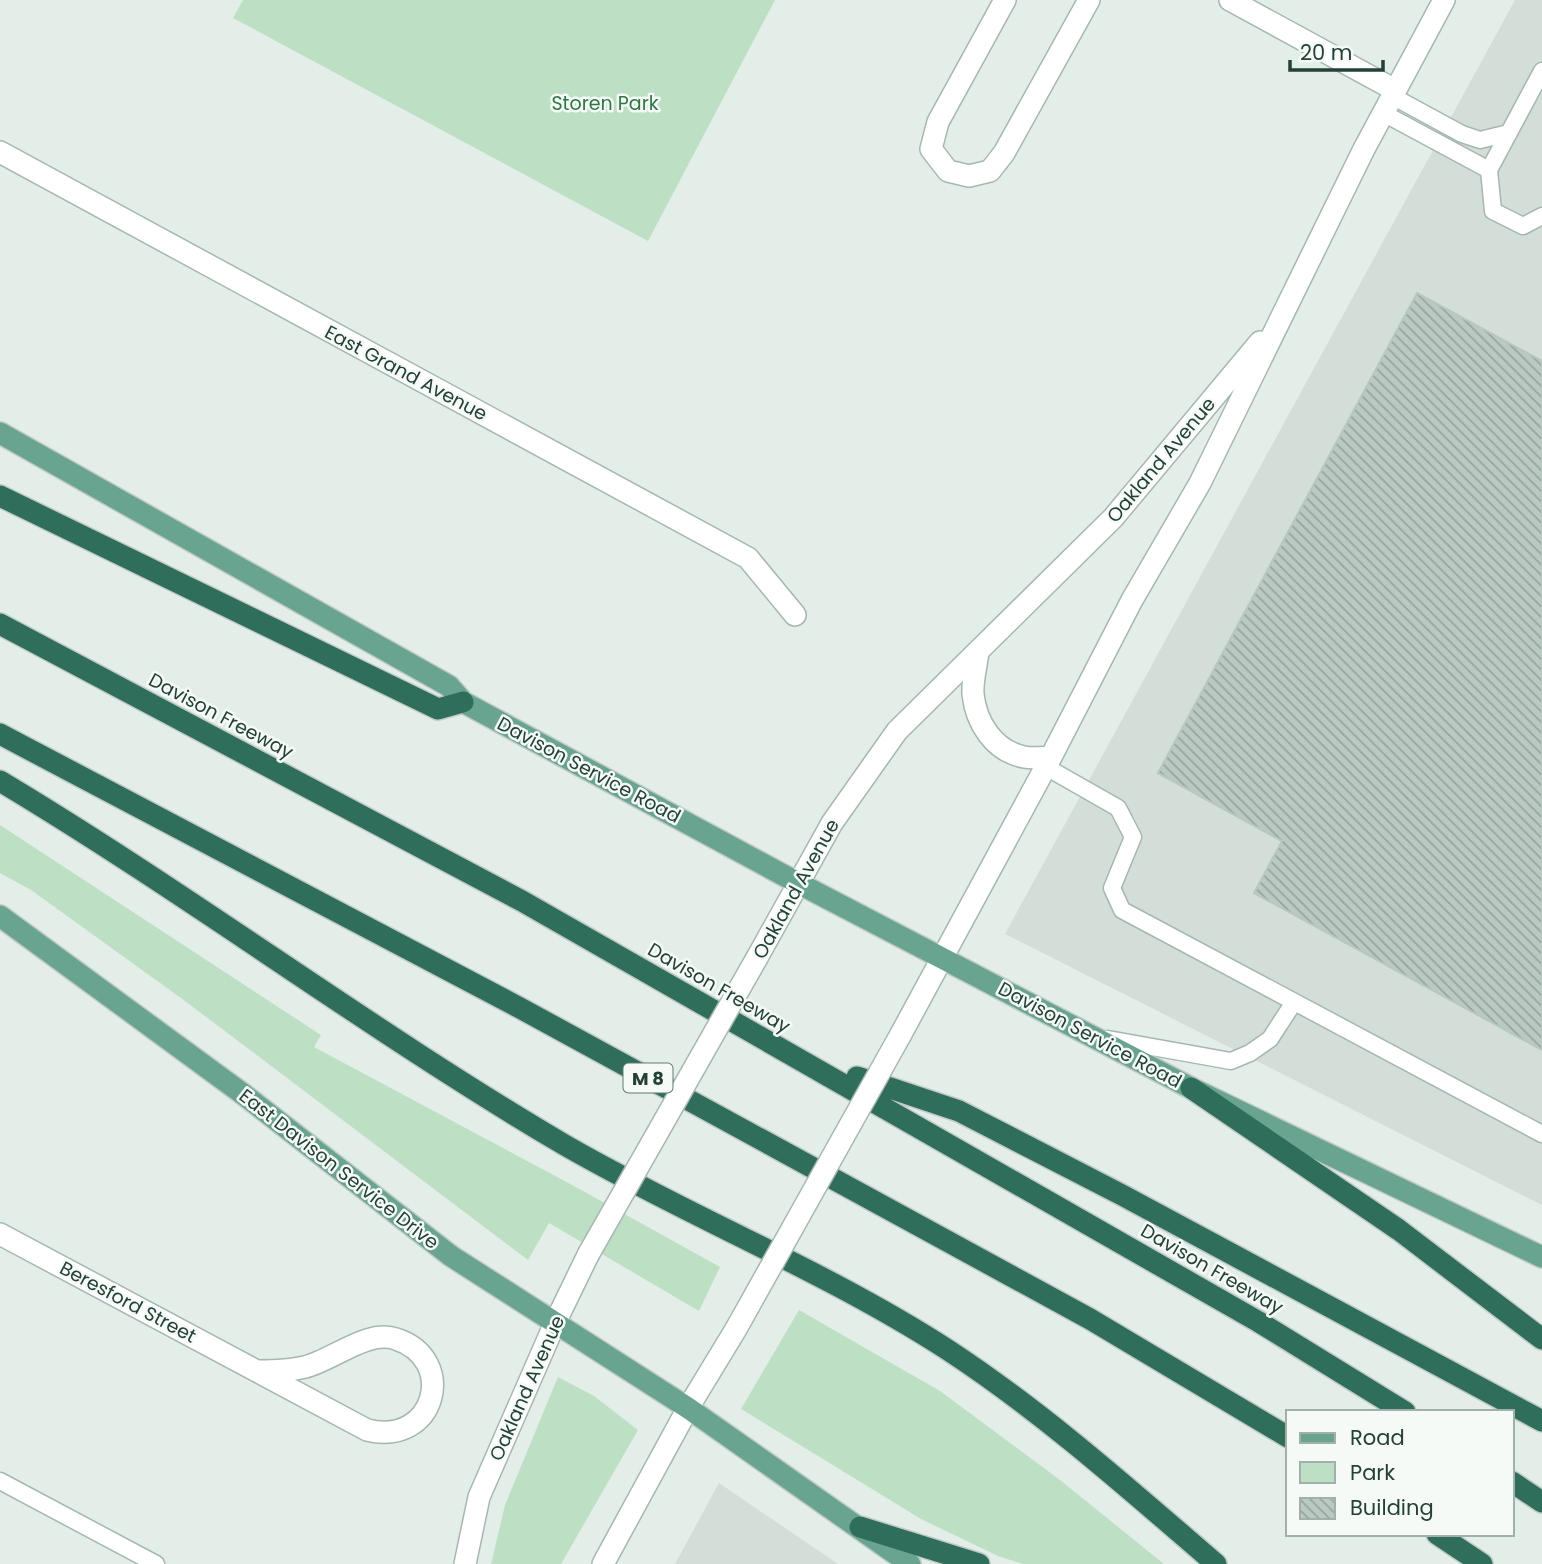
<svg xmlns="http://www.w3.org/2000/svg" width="1542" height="1564" viewBox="0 0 1542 1564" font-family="Poppins,sans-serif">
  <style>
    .built { fill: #d3ded8 }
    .green { fill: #bddfc4 }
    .building { fill: url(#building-back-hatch); stroke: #b7c8bf; stroke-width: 2 }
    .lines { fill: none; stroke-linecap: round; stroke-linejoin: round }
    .service-casing { stroke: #a6b7b0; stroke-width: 19 }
    .minor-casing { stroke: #a6b7b0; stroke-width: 24 }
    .tertiary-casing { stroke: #a6b7b0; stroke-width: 24 }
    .primary-casing { stroke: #c1cac7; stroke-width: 24 }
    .motorway-casing { stroke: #c1cac7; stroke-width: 24 }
    .service { stroke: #fff; stroke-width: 16 }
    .minor { stroke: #fff; stroke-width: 21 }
    .tertiary { stroke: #fff; stroke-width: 21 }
    .primary { stroke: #68a490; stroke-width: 21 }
    .motorway { stroke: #2e6e5b; stroke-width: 21 }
    .tertiary-bridge-casing { stroke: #a6b7b0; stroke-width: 24; stroke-linecap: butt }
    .tertiary-bridge { stroke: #fff; stroke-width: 21 }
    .labels { text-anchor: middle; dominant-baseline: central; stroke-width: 5; stroke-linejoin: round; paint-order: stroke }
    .shield { fill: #f5faf7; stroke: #627870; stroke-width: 2 }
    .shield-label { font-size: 18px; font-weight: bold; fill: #234136 }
    .park-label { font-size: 19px; fill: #2c7943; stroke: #f5faf7 }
    .street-label { font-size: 19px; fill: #234136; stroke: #f5faf7 }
  </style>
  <defs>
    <pattern id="building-back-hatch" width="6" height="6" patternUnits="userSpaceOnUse" patternTransform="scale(1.75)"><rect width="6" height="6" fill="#bac9c2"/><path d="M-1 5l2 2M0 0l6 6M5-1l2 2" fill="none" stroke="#97a59e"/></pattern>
  </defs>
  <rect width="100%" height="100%" fill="#e4eee9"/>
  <!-- built -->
  <path class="built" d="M 1515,0 L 1542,0 L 1542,1205 L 1005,934 Z
    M 719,1483 L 838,1564 L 675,1564 Z"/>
  <!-- green -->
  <path class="green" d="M 243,0 L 775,0 L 648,241 L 233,18 Z
    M 0,825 L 321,1035 L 314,1047 L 574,1186 L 720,1267 L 699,1311 L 549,1223 L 528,1260 L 185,1001 L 31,890 L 0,873 Z
    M 799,1310 L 940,1391 L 1060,1480 L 1164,1564 L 1023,1564 L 998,1556 L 921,1519 L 741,1409 Z
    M 558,1377 L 594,1396 L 638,1430 L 561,1564 L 491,1564 L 505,1505 Z"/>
  <!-- building -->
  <path class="building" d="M 1417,293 L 1542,361 L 1542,1050 L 1254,893 L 1282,841 L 1158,773 Z"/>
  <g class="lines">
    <defs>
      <path id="service" d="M 1542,71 L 1489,170 L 1493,211 L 1523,226 L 1542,216
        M 1392,96 L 1462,134 L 1480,140 L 1509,133
        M 1383,113 L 1489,170
        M 1046,767 L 1118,808 L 1133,837 L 1112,888 L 1122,910 L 1542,1134
        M 1108,1039 L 1231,1061 L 1250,1053 L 1270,1039 L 1294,1002
        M 0,1481 L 156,1564"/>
      <path id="minor" d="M 1005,0 L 938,122 L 931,149 L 948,171 L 969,176 L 990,171 L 1004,153 L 1089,0
        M 1230,0 L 1395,90
        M 0,152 L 748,558 L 795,615
        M 0,1234 L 367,1430 C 436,1447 458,1359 396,1339 C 368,1329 333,1360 305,1367 C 289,1371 273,1371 257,1371"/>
      <path id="tertiary" d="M 978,651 C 977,664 972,680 973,694 C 976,723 994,751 1024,757 C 1033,759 1043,757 1051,757
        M 758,956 L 832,823 L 897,731 L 1113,518 L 1260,342
        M 901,1034 L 1051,757 L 1132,600 L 1200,483 L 1364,149 L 1444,0
        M 465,1564 L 479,1497 L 555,1323 L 588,1255
        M 603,1564 L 688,1408 L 736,1329"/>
      <path id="primary" d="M 0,433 L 449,686 L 463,702 L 798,883 L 1191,1088 L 1542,1257
        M 0,916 L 243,1094 L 451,1256 L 688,1408 L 910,1564"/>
      <path id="motorway" d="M 0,496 L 438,709 L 463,702
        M 0,624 L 522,901 L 1259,1322 L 1405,1412
        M 0,734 L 520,1008 L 1090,1319 L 1288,1437
        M 0,781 C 192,896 371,1031 563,1144 C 689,1217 826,1271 948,1350 C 1044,1413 1129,1489 1216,1564
        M 857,1077 L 959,1111 L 1122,1195 L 1542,1421
        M 1191,1088 L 1399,1230 L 1542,1339
        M 1512,1482 L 1542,1502
        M 860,1527 L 979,1564
        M 1437,1534 L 1482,1564"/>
    </defs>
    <!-- service casing -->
    <use href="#service" class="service-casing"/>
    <!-- minor casing -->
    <use href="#minor" class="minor-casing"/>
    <!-- tertiary casing -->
    <use href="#tertiary" class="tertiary-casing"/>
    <!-- primary casing -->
    <use href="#primary" class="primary-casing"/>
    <!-- motorway casing -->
    <use href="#motorway" class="motorway-casing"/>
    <!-- service -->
    <use href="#service" class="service"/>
    <!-- minor -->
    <use href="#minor" class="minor"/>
    <!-- tertiary -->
    <use href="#tertiary" class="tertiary"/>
    <!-- primary -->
    <use href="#primary" class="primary"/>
    <!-- motorway -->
    <use href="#motorway" class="motorway"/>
    <defs>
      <path id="tertiary-bridge" d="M 588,1255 L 758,956
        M 736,1329 L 901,1034"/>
    </defs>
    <!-- tertiary-bridge casing -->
    <use href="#tertiary-bridge" class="tertiary-bridge-casing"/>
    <!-- tertiary-bridge -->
    <use href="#tertiary-bridge" class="tertiary-bridge"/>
  </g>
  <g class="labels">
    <!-- shield labels -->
    <rect class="shield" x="623.5" y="1063.5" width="49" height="29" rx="5"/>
    <g class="shield-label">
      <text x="648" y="1078">M 8</text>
    </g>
    <!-- park labels -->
    <g class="park-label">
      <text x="605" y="103">Storen Park</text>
    </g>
    <!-- street labels -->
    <g class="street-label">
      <text transform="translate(406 373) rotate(28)">East Grand Avenue</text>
      <text transform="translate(1161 460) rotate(-50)">Oakland Avenue</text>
      <text transform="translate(221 716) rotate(28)">Davison Freeway</text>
      <text transform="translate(589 770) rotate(28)">Davison Service Road</text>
      <text transform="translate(796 889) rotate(-61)">Oakland Avenue</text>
      <text transform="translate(719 988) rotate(30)">Davison Freeway</text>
      <text transform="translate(1090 1035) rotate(28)">Davison Service Road</text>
      <text transform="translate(339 1169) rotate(38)">East Davison Service Drive</text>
      <text transform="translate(1212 1269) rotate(30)">Davison Freeway</text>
      <text transform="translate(128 1302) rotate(28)">Beresford Street</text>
      <text transform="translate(527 1388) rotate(-66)">Oakland Avenue</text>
    </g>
  </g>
  <!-- legend -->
  <rect x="1286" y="1410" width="228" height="126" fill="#f5faf7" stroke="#a1b0aa" stroke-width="2"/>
  <rect x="1300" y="1433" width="35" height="10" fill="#68a490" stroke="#a1b0aa" stroke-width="2"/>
  <text x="1350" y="1445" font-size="21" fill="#234136">Road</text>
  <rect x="1300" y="1462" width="35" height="21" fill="#bddfc4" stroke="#a1b0aa" stroke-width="2"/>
  <text x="1350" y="1480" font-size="21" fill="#234136">Park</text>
  <rect x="1300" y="1498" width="35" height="21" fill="url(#building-back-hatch)" stroke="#a1b0aa" stroke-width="2"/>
  <text x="1350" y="1515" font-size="21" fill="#234136">Building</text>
  <!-- scale -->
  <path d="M1290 60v10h93v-10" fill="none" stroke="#234136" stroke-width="3.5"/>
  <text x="1300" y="60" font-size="21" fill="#234136" stroke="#f5faf7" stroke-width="5" paint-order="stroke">20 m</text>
</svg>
